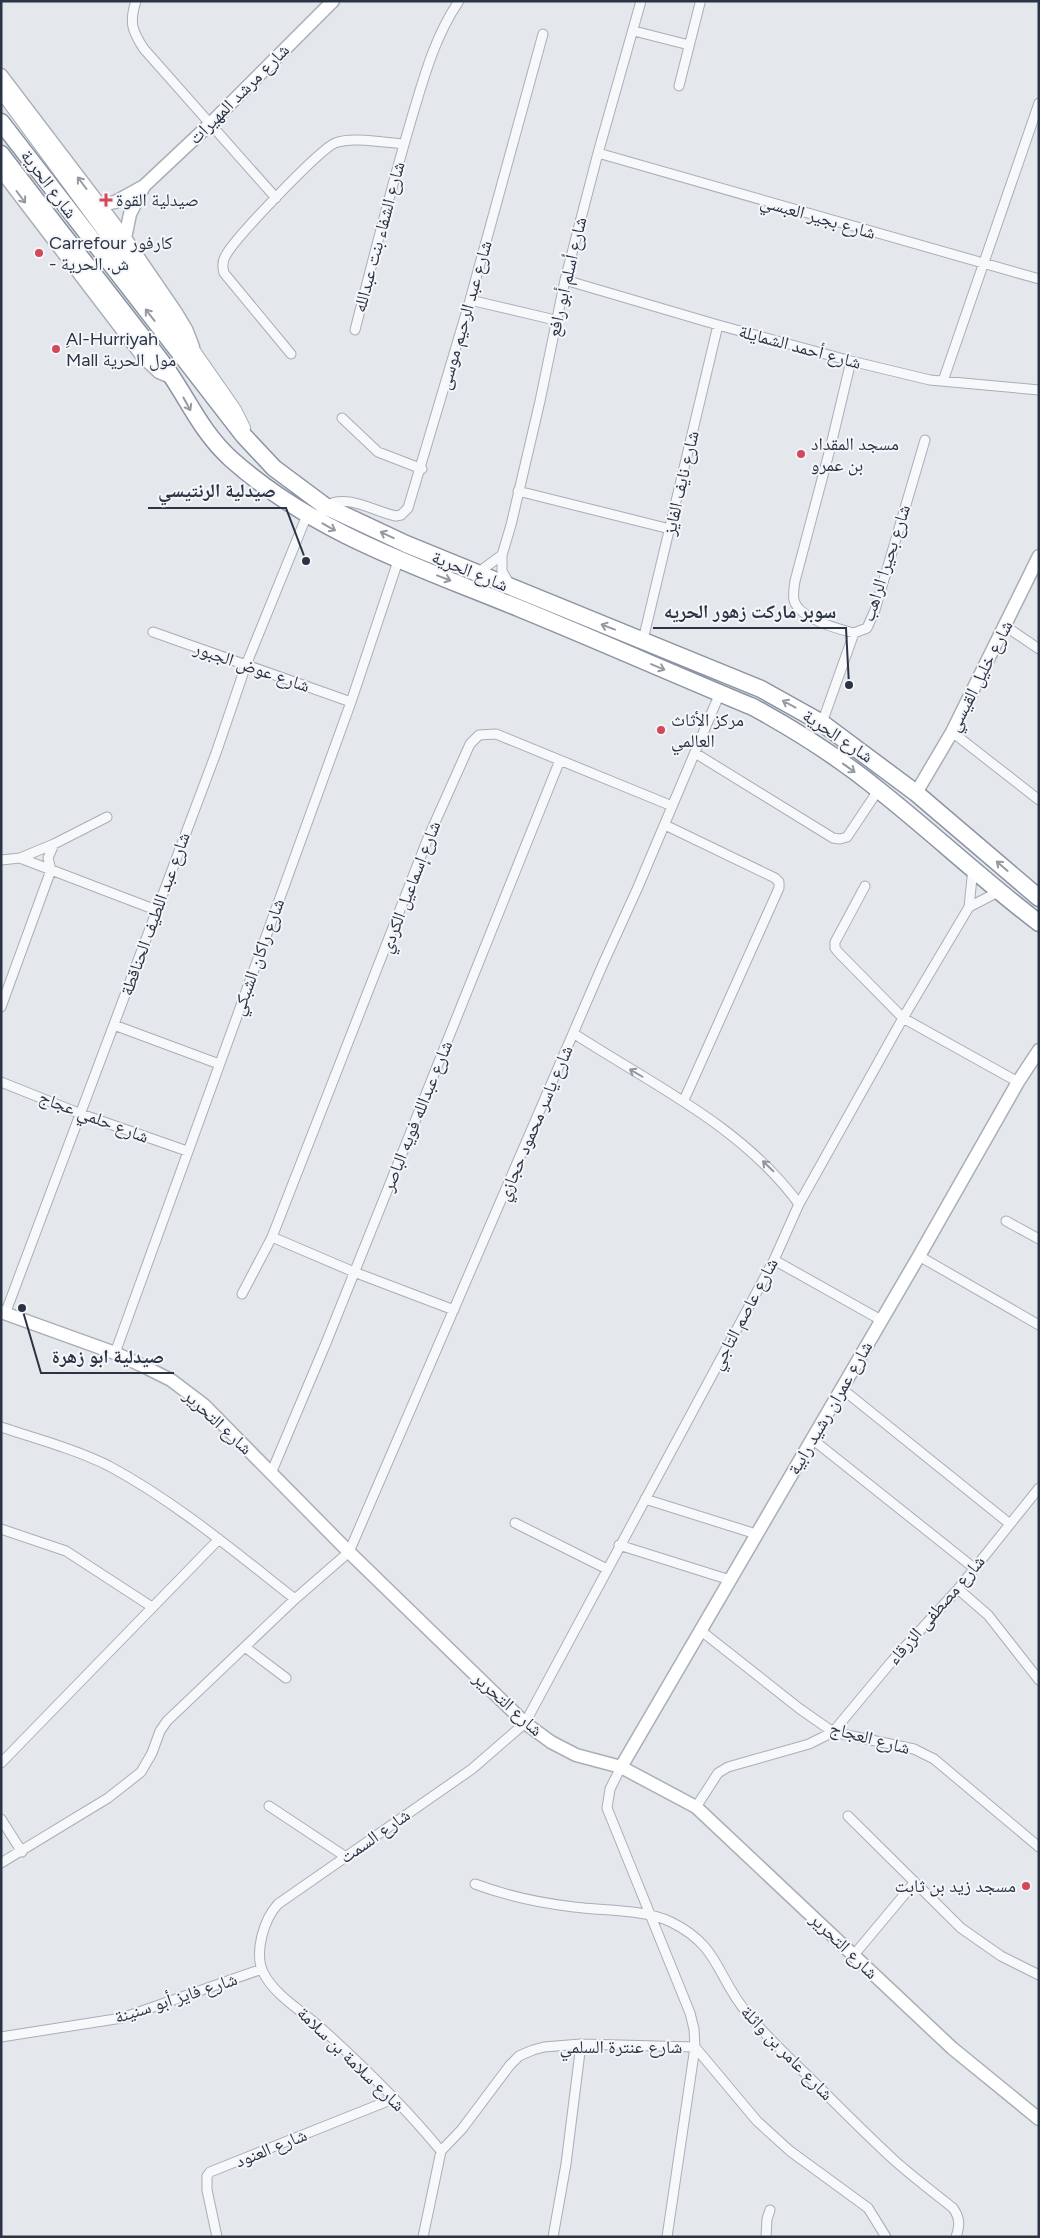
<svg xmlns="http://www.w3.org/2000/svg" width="1040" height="2238" viewBox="0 0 1040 2238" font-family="Figtree,'Noto Naskh Arabic',sans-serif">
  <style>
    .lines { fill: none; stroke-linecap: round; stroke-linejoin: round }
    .street-casing { stroke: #a9aeb7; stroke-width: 11 }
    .secondary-casing { stroke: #a9aeb7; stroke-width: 15 }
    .primary-casing { stroke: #a3abb8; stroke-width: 16 }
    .highway-casing { stroke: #8b94a3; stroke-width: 19 }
    .street { stroke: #f7f8fa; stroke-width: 9 }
    .secondary { stroke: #fff; stroke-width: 12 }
    .primary { stroke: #fff; stroke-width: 14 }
    .highway { stroke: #fff; stroke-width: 16 }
    .oneway { stroke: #959aa2 }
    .oneway2 { stroke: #9196a0 }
    .poi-dot { fill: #d1495b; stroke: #f4f6f9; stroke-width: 2 }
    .labels { text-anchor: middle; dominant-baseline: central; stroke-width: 4; stroke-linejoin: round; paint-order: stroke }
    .street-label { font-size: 18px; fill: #2b3445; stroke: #f4f6f9 }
    .poi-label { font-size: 18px; fill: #2b3445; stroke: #f4f6f9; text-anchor: start }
    .leader { fill: none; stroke: #2b3445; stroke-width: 2 }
    .callout-dot { fill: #2b3445; stroke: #f4f6f9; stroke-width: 2 }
    .callout-label { font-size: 19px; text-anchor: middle; font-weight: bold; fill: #2b3445; stroke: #f4f6f9; stroke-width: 4; stroke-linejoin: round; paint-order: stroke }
  </style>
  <rect width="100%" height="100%" fill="#e4e7ec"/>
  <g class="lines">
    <defs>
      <path id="street" d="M 136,1 C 129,22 132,31 144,49 L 276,198
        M 634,31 L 689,45
        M 679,86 L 700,3
        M 598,153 L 1039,279
        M 565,280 L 718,325 L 851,361 L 930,380 L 1039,390
        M 470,300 L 555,320
        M 355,330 C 373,259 391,188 412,117 C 424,77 435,36 459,1
        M 291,354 L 224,273 C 222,266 222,261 226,255 C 235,238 319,150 335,143 C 352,136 386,143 404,144
        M 851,361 L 830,449 L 795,581 C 794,587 793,595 794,600 C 798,618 838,629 854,633 L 867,628 L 875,610 L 925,440
        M 943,381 L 1039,103
        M 342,418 L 378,452 L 422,469
        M 518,491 L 670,529
        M 325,506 C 348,493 372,511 396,516 L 401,515 L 408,508 L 470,300 L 543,34
        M 476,574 L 502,555
        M 510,585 L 502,571 L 502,555 L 511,525 L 540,401 L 565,280 L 598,153 L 641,1
        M 1005,626 L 1039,649
        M 153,632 L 351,702
        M 643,640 L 718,325
        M 822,723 L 854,633
        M 952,732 L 1039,800
        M 695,753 L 833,838 L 840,839 L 847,837 L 879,789
        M 665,825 L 775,878 L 779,882 L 779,888 L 684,1100
        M 20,858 L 54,844 L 107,817
        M 1,860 L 20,858 L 156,910
        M 865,886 L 835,942 L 835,948 L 838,952 L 903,1018 L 1018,1082
        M 969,907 L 1000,891
        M 1,1007 L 51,870 L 48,858 L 54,844
        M 114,1025 L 219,1064
        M 573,1033 C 653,1085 742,1126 799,1204
        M 1,1082 L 81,1114 L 187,1151
        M 1006,1221 L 1039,1239
        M 272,1237 L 354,1272 L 454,1310
        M 919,1256 L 1039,1325
        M 774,1260 L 881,1320
        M 242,1294 L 272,1237 L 428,838 L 470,744 L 479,735 L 496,734 L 672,806
        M 5,1314 L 216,753 L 246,665 L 307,515
        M 115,1353 L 351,702 L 398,561
        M 841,1388 L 1010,1524
        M 1,1427 C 37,1439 75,1449 109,1466 C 176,1502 235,1552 295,1599
        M 812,1439 L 974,1568
        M 272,1471 L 326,1343 L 560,760
        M 645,1499 L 756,1534
        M 515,1523 L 607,1569
        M 1,1529 L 66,1551 L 152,1607
        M 619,1545 L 730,1580
        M 958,1589 L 988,1615 L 1039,1680
        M 700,1630 L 800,1709 L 833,1732 L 914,1749 L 934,1759 L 1039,1847
        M 245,1647 L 286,1678
        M 1,1763 L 219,1539
        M 621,1767 L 610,1789 L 607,1808 L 690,2013 L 694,2029 L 695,2047 L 667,2237
        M 269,1806 L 346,1857
        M 696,1807 L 718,1773 L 728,1767 L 809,1744 L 833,1732 L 892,1661 L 958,1589 L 1039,1488
        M 848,1816 L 961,1928 L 1001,1956 L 1039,1975
        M 1,1819 L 22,1852
        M 1,1863 L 108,1798 L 141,1772 L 152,1753 L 160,1731 L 167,1721 L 295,1599 L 349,1552 L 603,964 L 638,887 L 720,693
        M 475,1884 C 507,1896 540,1903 574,1907 C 603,1911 645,1909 671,1922 C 720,1946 716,1976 747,2013 C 768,2039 794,2062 818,2086 C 843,2111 868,2136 894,2160 C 913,2177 933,2192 953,2208 C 960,2218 960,2225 956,2237
        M 853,1956 L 914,1883
        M 1,2037 L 122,2018 L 262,1969
        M 441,2151 C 405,2107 362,2065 320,2027 C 302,2011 274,1995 263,1972 C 254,1952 264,1919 278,1904 L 472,1769 L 525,1723 L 774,1260 L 799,1204 L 903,1018 L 969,907 L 973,868
        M 217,2237 L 207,2190 L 207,2176 L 210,2172 L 393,2099
        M 423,2237 L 441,2151 L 462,2129 L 510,2065 L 519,2056 L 533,2050 L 544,2047 L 581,2044 L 695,2047 L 757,2121 L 790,2151 L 868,2208 L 886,2237
        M 553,2237 L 566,2164 L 581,2044
        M 766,2237 L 767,2219 L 770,2210"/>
      <path id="secondary" d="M 1,75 L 125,238 L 177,314 L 186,329 L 193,347
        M 1,171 L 143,357 L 159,372 L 173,378
        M 99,205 L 115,202 L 144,186 L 210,124 L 333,1
        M 125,238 L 130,214 L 144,186
        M 916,793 L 952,732 L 1039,556
        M 1,1312 L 115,1353 L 143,1366 L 171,1380 L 204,1405 L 349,1552 L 525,1723 L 551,1742 L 576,1755 L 621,1767 L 696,1807 L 952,2048 L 1039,2119
        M 621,1767 L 919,1256 L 1018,1082 L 1039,1050"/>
      <path id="primary" d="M 1,90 L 195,354 L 234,410 L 243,428"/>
      <path id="highway" d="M 1,122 L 244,436 L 274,468 L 325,506 L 406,544 L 761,689 L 822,723 L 916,793 L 1039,898
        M 1,154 C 54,224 108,292 161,361 C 186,394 199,430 231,459 C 315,534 419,567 521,609 C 599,641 676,675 753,707 C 797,731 841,759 880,791 C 934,834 984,881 1039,923"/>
    </defs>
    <!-- street casing -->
    <use href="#street" class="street-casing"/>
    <!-- secondary casing -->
    <use href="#secondary" class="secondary-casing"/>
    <!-- primary casing -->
    <use href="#primary" class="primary-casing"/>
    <!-- highway casing -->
    <use href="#highway" class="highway-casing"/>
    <!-- street -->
    <use href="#street" class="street"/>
    <!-- secondary -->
    <use href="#secondary" class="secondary"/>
    <!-- primary -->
    <use href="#primary" class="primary"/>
    <!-- highway -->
    <use href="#highway" class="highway"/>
  </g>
  <!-- one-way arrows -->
  <defs><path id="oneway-shaft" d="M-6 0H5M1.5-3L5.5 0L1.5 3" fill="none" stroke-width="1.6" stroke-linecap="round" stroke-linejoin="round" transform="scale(1.25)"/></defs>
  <g class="oneway">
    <use href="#oneway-shaft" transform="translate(82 183) rotate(-127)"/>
    <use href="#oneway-shaft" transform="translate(21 197) rotate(53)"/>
    <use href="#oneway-shaft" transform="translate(150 315) rotate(-128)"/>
    <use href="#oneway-shaft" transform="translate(187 404) rotate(61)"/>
    <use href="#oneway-shaft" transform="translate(329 527) rotate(29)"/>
    <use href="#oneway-shaft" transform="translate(387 535) rotate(-155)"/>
    <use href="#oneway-shaft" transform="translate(444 578) rotate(21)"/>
    <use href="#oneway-shaft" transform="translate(608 627) rotate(-159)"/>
    <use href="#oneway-shaft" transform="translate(658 667) rotate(23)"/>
    <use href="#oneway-shaft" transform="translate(789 704) rotate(-152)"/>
    <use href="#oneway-shaft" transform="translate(849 768) rotate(36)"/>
    <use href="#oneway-shaft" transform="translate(1002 866) rotate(-139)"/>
  </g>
  <g class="oneway2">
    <use href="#oneway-shaft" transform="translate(636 1073) rotate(-150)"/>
    <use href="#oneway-shaft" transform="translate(768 1166) rotate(-136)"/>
  </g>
  <!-- markers -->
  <g class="poi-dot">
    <path d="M103.5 192.5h5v5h5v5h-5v5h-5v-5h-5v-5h5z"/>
    <circle cx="39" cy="253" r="5"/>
    <circle cx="56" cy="349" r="5"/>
    <circle cx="801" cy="454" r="5"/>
    <circle cx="661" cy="730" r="5"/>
    <circle cx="1026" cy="1886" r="5"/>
  </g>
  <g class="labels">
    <!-- street labels -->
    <g class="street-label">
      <text transform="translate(239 94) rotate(-45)">شارع مرشد المهيرات</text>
      <text transform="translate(49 184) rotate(53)">شارع الحرية</text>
      <text transform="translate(818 217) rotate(16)">شارع بجير العبسي</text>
      <text transform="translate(379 237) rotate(-75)">شارع الشفاء بنت عبدالله</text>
      <text transform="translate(567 277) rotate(-77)">شارع أسلم أبو رافع</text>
      <text transform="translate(465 315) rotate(-74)">شارع عبد الرحيم موسى</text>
      <text transform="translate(800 347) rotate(15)">شارع أحمد الشمايلة</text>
      <text transform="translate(681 483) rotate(-77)">شارع نايف الفايز</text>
      <text transform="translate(886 563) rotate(-72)">شارع بحيرا الراهب</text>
      <text transform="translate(470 571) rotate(22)">شارع الحرية</text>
      <text transform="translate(252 667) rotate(19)">شارع عوض الجبور</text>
      <text transform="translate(980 676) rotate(-63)">شارع خليل القيسي</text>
      <text transform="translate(838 736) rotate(34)">شارع الحرية</text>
      <text transform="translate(410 887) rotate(-69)">شارع إسماعيل الكردي</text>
      <text transform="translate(155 914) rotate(-70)">شارع عبد اللطيف الحناقطة</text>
      <text transform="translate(258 957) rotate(-70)">شارع راكان الشبكي</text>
      <text transform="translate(417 1116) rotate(-68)">شارع عبدالله فويه الباصر</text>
      <text transform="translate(94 1117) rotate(21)">شارع حلمي عجاج</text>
      <text transform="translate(535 1123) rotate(-67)">شارع ياسر محمود حجازي</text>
      <text transform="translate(744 1314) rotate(-62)">شارع عاصم التاجي</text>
      <text transform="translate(830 1408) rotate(-60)">شارع عمران رشيد رابية</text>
      <text transform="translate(218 1422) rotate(43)">شارع التحرير</text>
      <text transform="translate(936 1610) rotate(-49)">شارع مصطفى الزرقاء</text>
      <text transform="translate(508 1704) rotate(42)">شارع التحرير</text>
      <text transform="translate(870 1738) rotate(15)">شارع العجاج</text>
      <text transform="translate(375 1836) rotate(-35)">شارع السمت</text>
      <text transform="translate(844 1946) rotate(44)">شارع التحرير</text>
      <text transform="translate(176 1998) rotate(-18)">شارع فايز أبو سنينة</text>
      <text x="621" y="2047">شارع عنترة السلمي</text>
      <text transform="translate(787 2053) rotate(46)">شارع عامر بن واثلة</text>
      <text transform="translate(351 2059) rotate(44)">شارع سلامة بن سلامة</text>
      <text transform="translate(271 2148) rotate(-22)">شارع العنود</text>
    </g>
    <!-- poi labels -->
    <g class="poi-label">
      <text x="116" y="200">صيدلية القوة</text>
      <text x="49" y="243">Carrefour كارفور<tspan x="49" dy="21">- ش. الحرية</tspan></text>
      <text x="66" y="339">ِAl-Hurriyah<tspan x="66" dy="21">Mall مول الحرية</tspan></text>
      <text x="811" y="444">مسجد المقداد<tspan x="811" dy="21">بن عمرو</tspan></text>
      <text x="671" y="720">مركز الأثاث<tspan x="671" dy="21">العالمي</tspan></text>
      <text x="1016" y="1886" text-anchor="end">مسجد زيد بن ثابت</text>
    </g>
  </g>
  <!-- callouts -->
  <path class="leader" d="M306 561L286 508H148M849 685L846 628H653M22 1308L41 1373H174"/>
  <g class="callout-dot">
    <circle cx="306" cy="561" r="5"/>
    <circle cx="849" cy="685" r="5"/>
    <circle cx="22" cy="1308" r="5"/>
  </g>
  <g class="callout-label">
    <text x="217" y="497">صيدلية الرنتيسي</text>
    <text x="750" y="618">سوبر ماركت زهور الحريه</text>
    <text x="108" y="1363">صيدلية ابو زهرة</text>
  </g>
  <!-- border -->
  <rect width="1040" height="2238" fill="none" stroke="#2b3445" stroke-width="5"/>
</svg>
